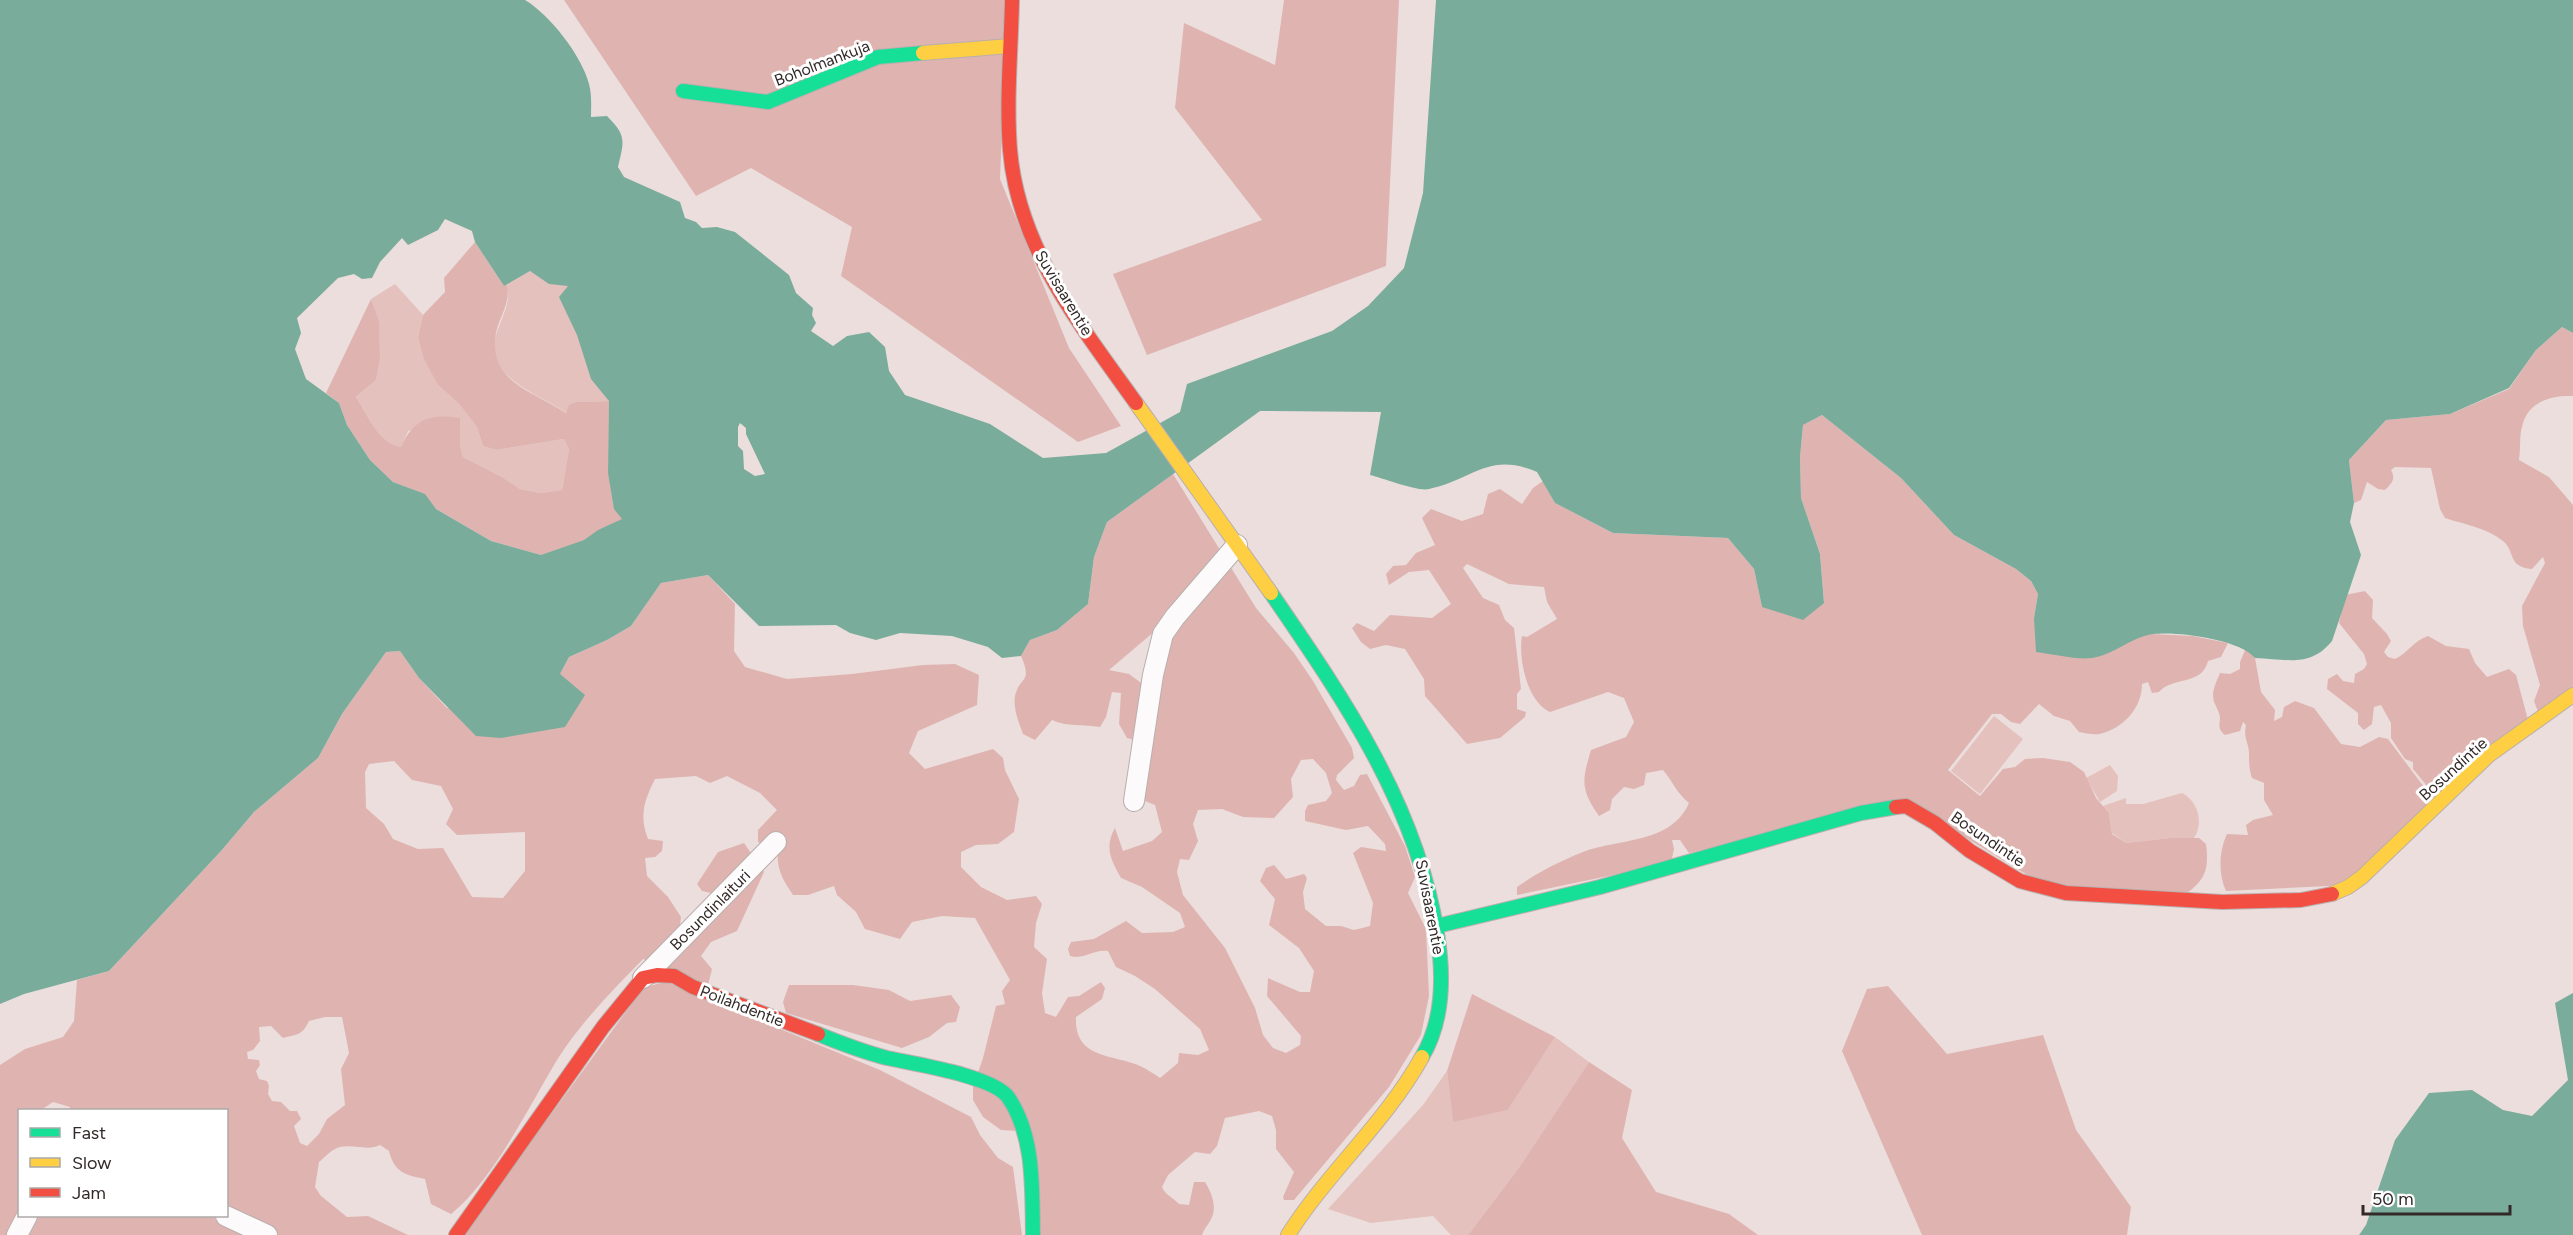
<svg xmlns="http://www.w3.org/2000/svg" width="2573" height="1235" viewBox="0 0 2573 1235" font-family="Figtree,sans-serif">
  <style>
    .green { fill: #e4c1bd }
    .forest { fill: #dfb4b0; fill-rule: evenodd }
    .water { fill: #7aac9c; fill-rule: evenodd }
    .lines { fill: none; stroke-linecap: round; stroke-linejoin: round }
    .street-casing { stroke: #b9afae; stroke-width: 22 }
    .fast-casing { stroke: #b9afae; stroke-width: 16 }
    .slow-casing { stroke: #b9afae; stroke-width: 16 }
    .jam-casing { stroke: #b9afae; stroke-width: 16 }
    .street { stroke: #fcfafa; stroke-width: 20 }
    .fast { stroke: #16e098; stroke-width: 14 }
    .slow { stroke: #ffcf43; stroke-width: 14 }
    .jam { stroke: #f24e42; stroke-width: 14 }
    .labels { text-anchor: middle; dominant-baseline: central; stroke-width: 6; stroke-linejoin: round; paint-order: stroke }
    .street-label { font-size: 16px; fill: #322928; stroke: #fff }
  </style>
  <rect width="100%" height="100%" fill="#ebdedd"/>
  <!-- green -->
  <path class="green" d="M 564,252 L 653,482 L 604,547 L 541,555 L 608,401 L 576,402 L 567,413 C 537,393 480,377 498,329 C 504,313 511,301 507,284 Z
    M 395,284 L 423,315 L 418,337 L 438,385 L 459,404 L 477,427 L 483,446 L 496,450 L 564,439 L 569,449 L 562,490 L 541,493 L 520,489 L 502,477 L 463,457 L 460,445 L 460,418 L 408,431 L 401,447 C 378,443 368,415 356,397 L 376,380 C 381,348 382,329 371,299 Z
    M 1994,716 L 2023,739 L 1980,794 L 1951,771 Z
    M 2110,765 L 2118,776 L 2117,791 L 2100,802 L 2086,778 Z
    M 2182,793 C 2198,801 2204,823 2194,838 L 2170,838 L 2126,843 L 2112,833 L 2109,813 L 2103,806 L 2126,798 L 2126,804 L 2143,804 Z
    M 1555,1037 L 1589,1062 L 1518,1169 L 1468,1235 L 1451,1235 L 1433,1216 L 1371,1223 L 1328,1209 L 1423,1105 L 1447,1071 L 1453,1121 L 1508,1110 Z"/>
  <!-- forest -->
  <path class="forest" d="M 564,0 L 1007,0 L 1000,179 L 1069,348 L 1121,426 L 1078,442 L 841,276 L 852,227 L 751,168 L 696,196 Z
    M 1284,0 L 1399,0 L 1386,266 L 1147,355 L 1113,274 L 1262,220 L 1175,108 L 1184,23 L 1275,65 Z
    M 475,242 L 504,286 L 507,284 C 511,303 500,315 496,333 C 487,382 535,392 566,413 L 569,405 L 576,402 L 609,401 L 608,473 L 623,519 L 598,530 L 584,540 L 541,555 L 491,541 L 436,509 L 424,494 L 393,482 L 370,460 L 347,425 L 339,403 L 326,393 L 371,299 L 379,322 L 380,357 L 376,380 L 356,397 C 368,415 378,443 401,447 C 413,419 431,413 460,418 L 460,445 L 463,457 L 502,477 L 520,489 L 541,493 L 562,490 L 569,449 L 564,439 L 496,450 L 483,446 L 477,427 L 459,404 L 438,385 L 424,359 L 418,337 L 423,315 L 445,292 L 444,278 Z
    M 2562,327 L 2573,333 L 2573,396 C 2551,395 2527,402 2522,427 C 2519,437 2521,449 2519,460 L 2549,477 L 2573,505 L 2573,688 L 2538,712 L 2534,701 L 2540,685 L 2523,626 L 2522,606 L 2545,563 L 2543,557 L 2532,569 C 2507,567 2516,552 2503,541 C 2485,527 2466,525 2445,518 L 2440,509 L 2431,468 L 2395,467 L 2391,470 C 2396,479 2392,483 2385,490 L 2378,489 L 2367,482 L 2361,500 L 2354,503 L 2349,460 L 2386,420 L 2450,414 L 2509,389 L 2536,350 Z
    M 1822,415 L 1901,478 L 1954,535 L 2016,569 L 2031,581 L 2038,594 L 2034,618 L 2152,634 L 2193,636 L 2228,643 L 2221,657 L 2208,661 C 2202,686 2173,676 2159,692 L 2152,693 L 2148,682 L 2142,684 C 2142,708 2123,729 2099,734 C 2093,735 2085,733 2079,732 L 2070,721 L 2054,716 L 2039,704 L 2020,724 L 2011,722 L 2001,714 L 1992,714 L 1948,770 L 1980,796 L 2003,769 L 2015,767 L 2025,759 L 2043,758 L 2070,762 L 2084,772 L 2096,798 L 2109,813 L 2112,834 L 2126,843 L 2170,838 L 2199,838 L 2206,844 C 2209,868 2206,879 2187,893 L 2047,887 L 1909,803 L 1689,853 L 1680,840 L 1672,840 L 1674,849 L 1671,863 L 1517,895 L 1517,887 C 1537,873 1560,861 1583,852 C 1620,838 1671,844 1689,803 C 1675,791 1674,783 1663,770 L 1646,773 L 1644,785 L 1634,789 L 1624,787 L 1612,799 L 1610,810 L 1599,816 C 1580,789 1582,780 1591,750 L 1626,737 L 1634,722 L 1624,698 L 1608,692 L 1550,712 C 1527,702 1518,658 1522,636 L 1527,637 L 1557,619 L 1547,602 L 1544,587 L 1509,584 L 1467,564 L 1463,568 L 1483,598 L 1499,605 L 1505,620 L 1514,628 L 1521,689 L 1517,694 L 1517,709 L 1526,712 L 1525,717 L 1500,738 L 1467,744 L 1425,696 L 1424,679 L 1405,649 L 1386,645 L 1370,649 L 1361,642 L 1352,628 L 1357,623 L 1374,631 L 1390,615 L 1432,618 L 1451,604 L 1429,570 L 1409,572 L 1389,585 L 1386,574 L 1393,566 L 1406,565 L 1416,553 L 1435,545 L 1422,518 L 1431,509 L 1462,521 L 1483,514 L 1488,494 L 1500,489 L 1522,504 L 1533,488 L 1543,481 L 1555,503 L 1613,533 L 1728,538 L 1754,569 L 1762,607 L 1824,602 L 1820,554 L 1801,498 L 1800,457 L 1803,425 Z
    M 1173,474 L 1256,608 L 1294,653 L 1313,681 L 1352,748 L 1354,758 L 1337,775 L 1336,780 L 1344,790 L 1354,786 L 1360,775 L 1367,774 L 1405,846 L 1415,877 L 1408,893 L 1426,929 L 1429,996 L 1421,1035 L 1389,1087 L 1294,1200 L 1284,1200 L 1283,1197 L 1294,1172 L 1276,1149 L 1276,1130 L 1272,1116 L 1259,1111 L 1225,1118 L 1217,1146 L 1210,1154 L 1195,1152 L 1168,1175 L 1162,1187 C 1166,1196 1173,1197 1179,1204 L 1189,1205 L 1194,1182 L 1205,1182 C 1211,1192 1217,1205 1212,1217 C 1210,1223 1204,1228 1202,1235 L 1035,1235 L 1019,1131 L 1001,1130 L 983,1117 L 973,1100 L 973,1087 L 983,1058 L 996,1006 L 1005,1004 L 1002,991 L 1010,980 L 975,918 L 942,916 L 912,922 L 900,939 L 865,929 L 856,912 L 837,895 L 834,886 L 808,895 L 793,895 C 783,880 776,869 778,850 L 758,842 L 758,830 L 777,810 L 760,793 L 727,776 L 710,783 L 696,776 L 655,779 C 644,801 639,816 648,839 L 663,841 L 662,851 L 655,857 L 645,858 L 647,876 L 668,897 L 681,917 L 679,933 L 729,882 L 711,893 L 702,891 L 697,884 L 718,852 L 744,843 L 764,872 L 737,931 L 711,942 L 701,956 L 712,969 L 708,985 L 643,959 C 613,990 580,1023 557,1060 C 528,1108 494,1179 451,1214 L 431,1204 L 425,1179 C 405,1175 394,1172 389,1151 L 380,1145 C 367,1152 349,1142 335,1149 C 329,1152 324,1158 319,1162 L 315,1187 L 321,1196 L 347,1217 L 368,1216 L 408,1235 L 276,1235 L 227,1209 L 226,1110 L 70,1110 L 70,1107 L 53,1102 L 41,1110 L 20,1110 L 20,1216 L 210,1216 L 251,1235 L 0,1235 L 0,1065 L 25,1049 L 63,1037 L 74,1021 L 77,980 L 109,971 L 221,851 L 254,812 L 318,758 L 342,714 L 386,652 L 400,651 L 419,678 L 447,708 L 560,674 L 569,657 L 607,640 L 631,626 L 661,583 L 708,575 L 735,604 L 734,651 L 745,667 L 787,679 L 852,674 L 923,665 L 955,664 L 979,675 L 977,705 L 918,731 L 909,753 L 925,769 L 993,749 L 1003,758 L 1005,770 L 1019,799 L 1014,832 L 998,844 L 976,845 L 961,852 L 961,867 L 981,887 L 1007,900 L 1036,896 L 1042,904 L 1036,923 L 1034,947 L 1047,959 L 1042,993 L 1045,1013 L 1056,1017 L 1068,997 L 1079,996 L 1101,982 L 1105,988 L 1102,999 L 1076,1017 C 1074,1059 1112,1054 1140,1066 C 1147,1069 1154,1074 1160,1078 L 1178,1063 L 1179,1053 L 1198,1055 L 1209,1050 L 1200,1029 L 1155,989 L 1135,976 L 1116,967 L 1108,951 C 1093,949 1084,960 1070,956 L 1068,949 L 1071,942 L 1094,939 L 1126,921 L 1142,933 L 1173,932 L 1185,927 L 1180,913 L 1142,887 L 1121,878 C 1111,860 1104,847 1115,828 L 1123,851 L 1152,841 L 1162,832 L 1155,805 L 1140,799 L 1155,631 L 1109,670 L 1129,674 L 1144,685 L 1135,740 L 1127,738 L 1119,724 L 1121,693 L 1112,692 L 1106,717 L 1100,727 C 1084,724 1067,727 1052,720 L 1035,740 L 1023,734 C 1019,723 1013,709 1015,696 C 1020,675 1033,684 1021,656 L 1030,640 L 1057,630 L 1088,604 L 1094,557 L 1107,522 ZM 1313,759 L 1326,773 L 1332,793 L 1326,801 L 1308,805 L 1305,811 L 1305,821 L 1346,830 L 1368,826 L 1385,844 L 1386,851 L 1361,847 L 1353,853 L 1373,903 L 1370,926 L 1354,930 L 1341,926 L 1326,926 L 1305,909 L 1303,892 L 1307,878 L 1304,874 L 1286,879 L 1274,865 L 1266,868 L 1260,881 L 1275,899 L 1269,925 L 1299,948 L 1314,971 L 1310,992 L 1300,992 L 1268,978 L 1267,996 L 1301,1036 L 1300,1045 L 1286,1053 L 1273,1048 L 1263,1035 L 1255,1008 L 1225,948 L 1183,895 L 1177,872 L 1180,859 L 1189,860 L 1198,841 L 1193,824 L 1198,810 L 1222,809 L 1243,817 L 1274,818 L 1293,797 L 1291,779 L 1301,760 ZM 394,761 L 412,780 L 441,786 L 453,809 L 446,824 L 457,835 L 525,832 L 525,871 L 503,898 L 472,897 L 443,848 L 418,849 L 393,839 L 384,824 L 366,808 L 365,772 L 369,764 ZM 325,1017 L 342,1017 L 349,1053 L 341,1069 L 345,1105 L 327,1119 L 319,1134 L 307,1146 L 300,1143 L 294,1126 L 301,1119 L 297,1111 L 290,1111 L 281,1102 L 272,1101 L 268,1094 L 269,1086 L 267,1081 L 259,1079 L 256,1071 L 260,1065 L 259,1060 L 248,1059 L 247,1052 L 253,1050 L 260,1041 L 259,1027 L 271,1026 L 283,1038 C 297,1034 302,1036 309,1021 Z
    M 2365,591 L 2373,600 L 2372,618 L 2387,634 L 2391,641 L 2384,652 L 2388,657 L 2395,659 C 2409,652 2413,641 2428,636 L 2446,646 L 2469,649 L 2475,663 L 2487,677 L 2509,669 L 2516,675 L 2528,720 L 2438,793 L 2428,787 L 2413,769 L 2413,762 L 2405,759 L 2391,738 L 2391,723 L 2381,705 L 2374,707 L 2372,724 L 2364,730 L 2358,724 L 2358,713 L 2327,689 L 2328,679 L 2337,674 L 2343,681 L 2354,683 L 2355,674 L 2364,669 L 2367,664 L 2364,654 L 2339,623 L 2345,595 Z
    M 2246,648 L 2255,658 L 2261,692 L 2275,710 L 2274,721 L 2282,717 L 2284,707 L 2295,701 L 2314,708 L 2341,744 L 2360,747 L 2379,737 L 2388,739 L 2433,799 L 2350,885 L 2226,891 C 2218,874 2219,851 2227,834 L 2248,835 L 2246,825 L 2253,820 L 2273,815 L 2264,800 L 2264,783 L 2252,778 C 2249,769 2249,763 2249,754 C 2249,742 2243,739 2246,725 L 2243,722 L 2240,731 L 2225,735 C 2217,729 2220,725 2220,717 C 2219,712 2216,706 2214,702 C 2211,691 2216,683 2220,673 L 2230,674 L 2240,669 L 2240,662 Z
    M 666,982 L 880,1070 L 971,1117 L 980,1135 L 998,1158 L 1013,1167 L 1022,1235 L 463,1235 L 644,987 Z
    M 789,985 L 853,985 L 889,990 L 910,1001 L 951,995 L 960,1007 L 956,1022 L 947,1023 L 929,1037 L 902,1048 L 786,1013 L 783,1002 Z
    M 1888,986 L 1947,1054 L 2043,1035 L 2076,1130 L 2131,1207 L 2127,1235 L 1922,1235 L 1842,1051 L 1867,989 Z
    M 1472,994 L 1555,1037 L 1508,1110 L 1453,1122 L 1447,1071 Z
    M 1589,1062 L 1632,1090 L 1622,1138 L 1656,1192 L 1729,1214 L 1758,1235 L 1468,1235 L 1518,1169 Z"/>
  <!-- water -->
  <path class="water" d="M 0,0 L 525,0 C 550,15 582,56 589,84 C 592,95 591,107 591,117 L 607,116 C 627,136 624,141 618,167 L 624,177 L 680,202 L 685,218 L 696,222 L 702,228 L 717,227 L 735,232 L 789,275 L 796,293 L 813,308 L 812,315 L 816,323 L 811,331 L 833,346 L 847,336 L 869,332 L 885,347 L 889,371 L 905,395 L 990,424 L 1043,458 L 1106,453 L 1180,412 L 1187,384 L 1332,331 L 1368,306 L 1404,268 L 1423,193 L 1436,0 L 2573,0 L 2573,333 L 2562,327 L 2536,350 L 2509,388 L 2450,414 L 2386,420 L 2349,460 L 2354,503 L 2350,522 L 2361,555 L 2332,641 C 2310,668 2287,659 2255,658 C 2240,639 2176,631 2153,634 C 2132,637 2113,655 2092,658 C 2078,660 2051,654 2036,652 L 2034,618 L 2038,594 L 2031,581 L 2016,569 L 1954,535 L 1901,478 L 1822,415 L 1803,425 L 1800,457 L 1801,498 L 1820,554 L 1824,603 L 1803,620 L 1762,607 L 1754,569 L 1728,538 L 1613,533 L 1555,503 L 1537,472 C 1488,451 1473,480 1429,489 C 1418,492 1383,478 1370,475 L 1381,412 L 1260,411 L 1107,522 L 1094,557 L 1088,604 L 1057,630 L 1030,640 L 1021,656 L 1002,658 L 988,647 L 952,636 L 900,633 L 876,640 L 850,633 L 836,625 L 759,626 L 708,575 L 661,583 L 631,626 L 607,640 L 569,657 L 560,674 L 585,695 L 565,727 L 501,738 L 476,736 L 419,678 L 400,651 L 386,652 L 342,714 L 318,758 L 254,812 L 221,851 L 109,971 L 24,994 L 0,1004 ZM 445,219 L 472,231 L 475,242 L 504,286 L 530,271 L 549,284 L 568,286 L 559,297 L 577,335 L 591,379 L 609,401 L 608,473 L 614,509 L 622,519 L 598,530 L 584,540 L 541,555 L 491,541 L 436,509 L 425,494 L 393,482 L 370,460 L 347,425 L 339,403 L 306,379 L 295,349 L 301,333 L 297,318 L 338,278 L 354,274 L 362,279 L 372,278 L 380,262 L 402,238 L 408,245 L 438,230 ZM 740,423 L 746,428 L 746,434 L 765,474 L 755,476 L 744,469 L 743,451 L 738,446 L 738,427 Z
    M 2573,993 L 2573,1235 L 2359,1235 L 2366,1225 L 2395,1140 L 2429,1093 L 2472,1090 L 2503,1110 L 2532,1116 L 2568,1080 L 2555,1003 Z"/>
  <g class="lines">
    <defs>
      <path id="street" d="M 1134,801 L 1153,675 L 1163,634 L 1175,617 L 1237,545
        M 643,978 L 776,842
        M 226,1216 L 267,1235
        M 17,1235 L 27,1216"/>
      <path id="fast" d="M 683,91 L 768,102 L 878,57 L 923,53
        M 1271,593 C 1343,698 1417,805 1437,933 C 1444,975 1444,1020 1422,1057
        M 1437,926 L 1600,887 L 1861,813 L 1896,807
        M 818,1034 C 840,1043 864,1052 887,1058 C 914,1064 993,1076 1008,1097 C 1035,1136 1032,1190 1033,1235"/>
      <path id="slow" d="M 923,53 L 1010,46
        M 1136,403 L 1271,593
        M 2332,894 L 2348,887 L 2362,877 L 2489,755 L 2573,695
        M 1288,1235 C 1328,1172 1386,1122 1422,1057"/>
      <path id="jam" d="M 1012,0 C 1011,50 1006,100 1010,150 C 1018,248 1081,326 1136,403
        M 1896,807 L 1906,806 L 1935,823 L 1970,851 L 2020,881 L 2066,893 L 2222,902 L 2301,900 L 2332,894
        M 456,1235 L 603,1027 L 643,978 L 657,975 L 674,976 L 693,987 L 818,1034"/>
    </defs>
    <!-- street casing -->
    <use href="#street" class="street-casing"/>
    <!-- fast casing -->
    <use href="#fast" class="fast-casing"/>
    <!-- slow casing -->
    <use href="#slow" class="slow-casing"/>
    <!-- jam casing -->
    <use href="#jam" class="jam-casing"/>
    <!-- street -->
    <use href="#street" class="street"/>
    <!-- fast -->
    <use href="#fast" class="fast"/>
    <!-- slow -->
    <use href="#slow" class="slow"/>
    <!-- jam -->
    <use href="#jam" class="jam"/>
  </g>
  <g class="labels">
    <!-- street labels -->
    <g class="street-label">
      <text transform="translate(822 63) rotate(-21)">Boholmankuja</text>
      <text transform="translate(1064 293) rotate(59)">Suvisaarentie</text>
      <text transform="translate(2453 769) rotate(-42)">Bosundintie</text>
      <text transform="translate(1988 839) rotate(34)">Bosundintie</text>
      <text transform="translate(1430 907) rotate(79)">Suvisaarentie</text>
      <text transform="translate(710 910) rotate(-45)">Bosundinlaituri</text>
      <text transform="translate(742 1006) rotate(21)">Poilahdentie</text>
    </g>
  </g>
  <!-- legend -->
  <rect x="18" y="1109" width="210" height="108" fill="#ffffff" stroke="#ada9a9" stroke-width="1.5"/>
  <rect x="30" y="1128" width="30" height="9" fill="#16e098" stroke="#ada9a9" stroke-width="1.5"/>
  <text x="72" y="1139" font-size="18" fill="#322928">Fast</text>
  <rect x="30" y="1158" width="30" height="9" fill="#ffcf43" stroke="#ada9a9" stroke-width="1.5"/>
  <text x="72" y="1169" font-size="18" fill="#322928">Slow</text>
  <rect x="30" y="1188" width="30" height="9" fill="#f24e42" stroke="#ada9a9" stroke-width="1.5"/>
  <text x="72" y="1199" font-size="18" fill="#322928">Jam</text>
  <!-- scale -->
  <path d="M2363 1205v9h147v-9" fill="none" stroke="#322928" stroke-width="3"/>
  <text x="2372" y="1205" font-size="18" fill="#322928" stroke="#ffffff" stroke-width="4.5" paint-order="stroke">50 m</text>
</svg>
